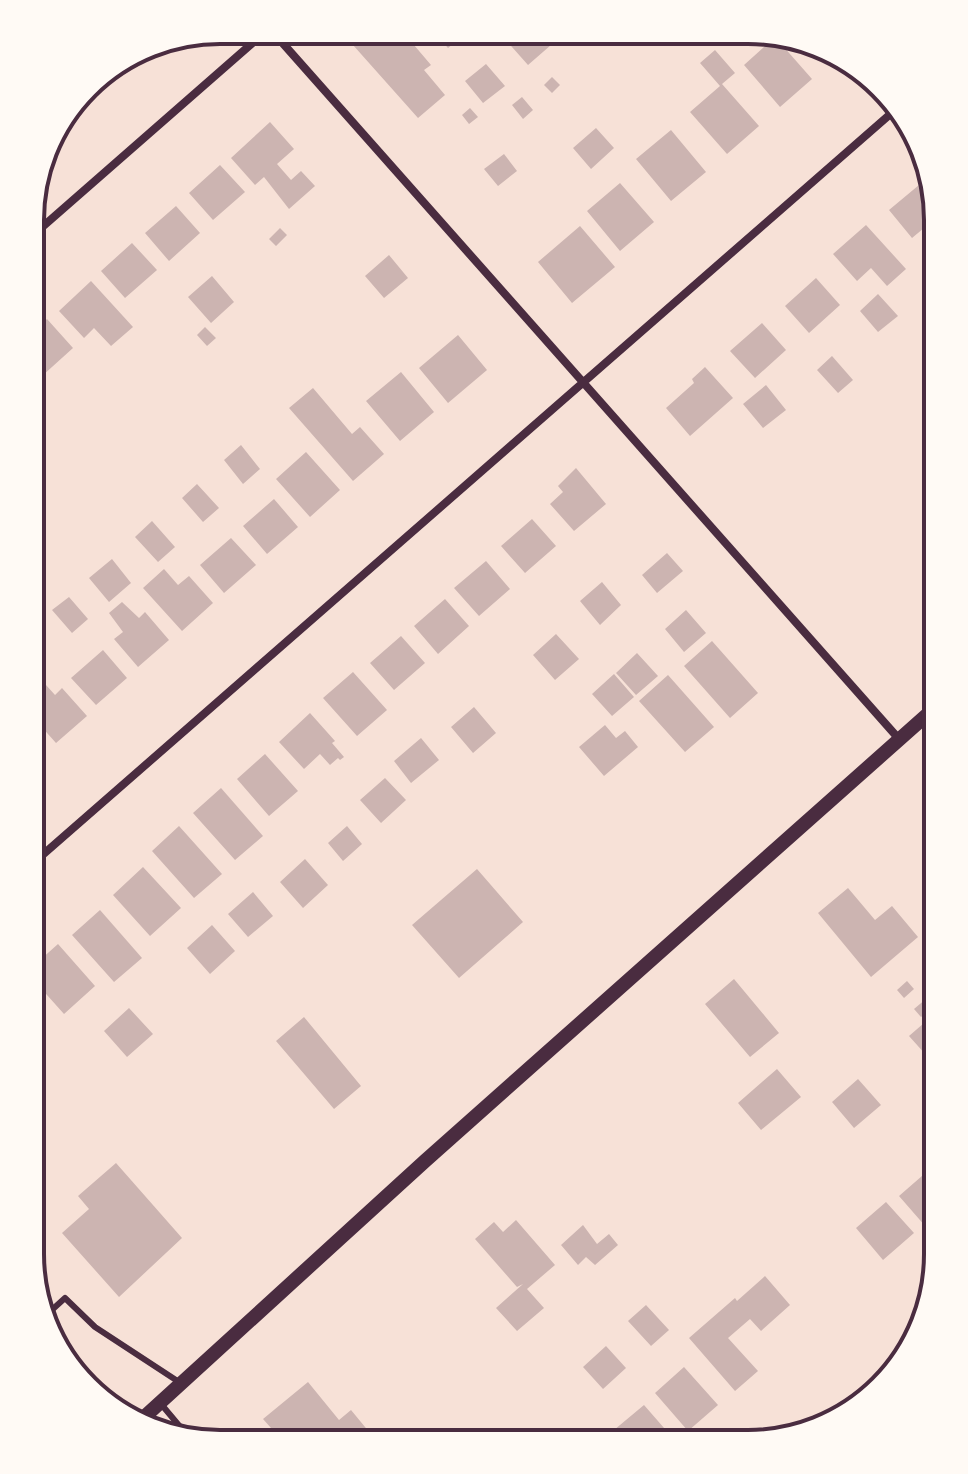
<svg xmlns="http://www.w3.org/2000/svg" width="968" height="1474" viewBox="0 0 968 1474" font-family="Merriweather,serif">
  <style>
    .building { fill: #ccb4b1 }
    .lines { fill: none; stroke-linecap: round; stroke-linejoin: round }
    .service { stroke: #4a2c40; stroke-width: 6 }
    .minor { stroke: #4a2c40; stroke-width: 8 }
    .tertiary { stroke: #4a2c40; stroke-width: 14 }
    .rim { fill: none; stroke: #4a2c40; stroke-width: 4 }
  </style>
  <rect width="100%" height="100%" fill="#f7e1d7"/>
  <!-- building -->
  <path class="building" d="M 532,36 L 543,36 L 551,45 L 528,65 L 505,39 L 507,37 Z
    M 438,37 L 461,37 L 448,48 Z
    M 775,37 L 812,79 L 780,107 L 744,65 Z
    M 362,38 L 408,38 L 431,65 L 424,70 L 445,95 L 418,118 L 353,45 Z
    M 818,49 L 825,52 L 837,57 L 830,63 Z
    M 715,50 L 735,73 L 722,84 L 759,126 L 727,154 L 690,112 L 720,86 L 700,63 Z
    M 118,64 L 90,90 L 87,87 L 95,77 Z
    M 486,64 L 505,86 L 483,103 L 465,81 Z
    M 552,77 L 560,85 L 552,93 L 544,85 Z
    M 522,97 L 533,110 L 523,119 L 512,105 Z
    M 470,108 L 478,117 L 469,124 L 462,115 Z
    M 270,122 L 294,149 L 277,164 L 291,180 L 301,171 L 315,186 L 289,209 L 264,177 L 255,185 L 231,158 Z
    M 596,128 L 614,148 L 591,169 L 573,148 Z
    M 671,130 L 706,172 L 671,201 L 636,159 Z
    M 504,154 L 517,171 L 498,186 L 484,169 Z
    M 220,165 L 245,192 L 213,220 L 189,193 Z
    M 925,180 L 931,187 L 938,232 L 930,223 L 912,238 L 889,210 Z
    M 620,183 L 654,222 L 620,251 L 587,211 Z
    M 176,206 L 200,233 L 169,261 L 145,233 Z
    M 866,225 L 906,269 L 887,286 L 871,268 L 857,281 L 833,254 Z
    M 580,226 L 615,267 L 572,303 L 538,262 Z
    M 280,228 L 287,235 L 276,246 L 269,239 Z
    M 132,243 L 157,270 L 125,298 L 101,271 Z
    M 389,255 L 408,278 L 384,298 L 365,276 Z
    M 212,276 L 234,302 L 211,323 L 188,297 Z
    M 816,278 L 840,305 L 809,333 L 785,306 Z
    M 91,281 L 133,327 L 111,346 L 94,328 L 84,338 L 59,311 Z
    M 878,294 L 898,316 L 878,332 L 860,311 Z
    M 47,319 L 73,348 L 42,376 L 31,365 L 31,333 Z
    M 762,323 L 786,350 L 755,378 L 730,351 Z
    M 205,327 L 216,338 L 207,346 L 197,335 Z
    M 458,335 L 487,370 L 448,403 L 419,368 Z
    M 832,356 L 853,380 L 838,393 L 817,370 Z
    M 705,367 L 733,398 L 690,436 L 666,408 L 694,383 L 692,379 Z
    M 401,372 L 434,412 L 400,441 L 366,401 Z
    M 766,385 L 786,410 L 763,428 L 743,404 Z
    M 313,388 L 352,434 L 360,427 L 384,454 L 353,481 L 289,408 Z
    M 241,445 L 260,469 L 243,484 L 224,460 Z
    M 306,452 L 340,490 L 310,517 L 276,479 Z
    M 576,468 L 606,504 L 574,531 L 550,504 L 563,492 L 558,486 Z
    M 197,484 L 219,508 L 203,522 L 182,498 Z
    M 274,499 L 298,527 L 267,554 L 243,526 Z
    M 532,519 L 556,546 L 525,573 L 501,546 Z
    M 152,521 L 175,547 L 158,562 L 135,537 Z
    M 231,538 L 256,565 L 224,593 L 200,565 Z
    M 667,553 L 683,571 L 657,593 L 642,575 Z
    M 112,559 L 131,583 L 109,602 L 89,578 Z
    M 486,561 L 510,589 L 479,616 L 454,588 Z
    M 164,569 L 178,585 L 189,576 L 213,603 L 182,631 L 143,588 Z
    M 602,582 L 621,605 L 600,625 L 580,601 Z
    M 69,597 L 88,619 L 72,633 L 52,610 Z
    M 445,599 L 469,626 L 438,654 L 414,626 Z
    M 122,602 L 139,618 L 145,612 L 169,640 L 138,667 L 114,639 L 123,632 L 109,613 Z
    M 686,610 L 706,633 L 684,652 L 665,629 Z
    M 556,634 L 579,659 L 555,680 L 533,655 Z
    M 401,636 L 425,663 L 394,690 L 370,663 Z
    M 712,641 L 758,693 L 730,718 L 684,666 Z
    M 103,650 L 127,678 L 96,705 L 71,678 Z
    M 637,653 L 658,676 L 636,695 L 616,673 Z
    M 353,672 L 387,710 L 357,736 L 323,698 Z
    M 614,674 L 634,697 L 612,716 L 592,694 Z
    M 37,675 L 55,695 L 62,688 L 87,716 L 56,743 L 31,715 L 36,711 L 31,706 L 31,680 Z
    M 668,675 L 714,727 L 685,752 L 639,701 Z
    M 474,707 L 496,733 L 473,753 L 451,727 Z
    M 310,713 L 335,741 L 332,743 L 344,757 L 340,760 L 338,758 L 330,765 L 320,754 L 304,769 L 279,742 Z
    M 605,725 L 616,738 L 625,731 L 638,747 L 604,776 L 579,747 Z
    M 421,738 L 439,760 L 411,783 L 394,761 Z
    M 31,742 L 43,755 L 31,766 Z
    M 265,754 L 298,791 L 269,816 L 237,779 Z
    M 385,778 L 406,800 L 381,823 L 360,800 Z
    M 221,788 L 263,836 L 235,860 L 193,813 Z
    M 179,826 L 222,874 L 194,898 L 152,851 Z
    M 347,826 L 362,844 L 343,861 L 328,843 Z
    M 305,859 L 328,885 L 303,908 L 280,882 Z
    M 143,867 L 181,908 L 150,936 L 113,895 Z
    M 477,869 L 523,922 L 459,978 L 412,925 Z
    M 848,888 L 875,920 L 892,906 L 918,937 L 871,977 L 818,913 Z
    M 253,892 L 273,916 L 248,937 L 228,914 Z
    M 100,910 L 142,958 L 114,982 L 72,935 Z
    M 212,925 L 235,951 L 210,974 L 187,948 Z
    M 58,944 L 95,986 L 64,1014 L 30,976 L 30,969 Z
    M 935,960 L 938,971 L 933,975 L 927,967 Z
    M 734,979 L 779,1033 L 750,1057 L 705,1004 Z
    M 907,981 L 914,989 L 904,998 L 897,990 Z
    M 933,993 L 938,1003 L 921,1017 L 914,1009 Z
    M 129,1008 L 153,1034 L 127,1057 L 104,1031 Z
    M 938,1011 L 938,1052 L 935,1048 L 926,1055 L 909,1036 Z
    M 304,1017 L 361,1086 L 334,1109 L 276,1041 Z
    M 777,1069 L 801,1097 L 761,1130 L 738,1103 Z
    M 858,1079 L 881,1105 L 854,1128 L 832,1102 Z
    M 116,1163 L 182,1238 L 119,1297 L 62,1233 L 89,1209 L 78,1196 Z
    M 930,1169 L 938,1178 L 938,1217 L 926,1227 L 899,1196 Z
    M 886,1202 L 914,1233 L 883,1260 L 856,1228 Z
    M 516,1220 L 555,1265 L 527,1289 L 544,1308 L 517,1331 L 496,1308 L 523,1284 L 517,1287 L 475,1239 L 494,1222 L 503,1232 Z
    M 583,1225 L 597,1244 L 609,1234 L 618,1245 L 595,1265 L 586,1257 L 578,1265 L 561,1245 Z
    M 765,1276 L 790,1305 L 761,1331 L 750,1319 L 728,1338 L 758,1371 L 735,1391 L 689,1338 L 735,1298 L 737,1301 Z
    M 646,1305 L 669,1330 L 651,1346 L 628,1321 Z
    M 606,1346 L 626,1368 L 603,1389 L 583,1367 Z
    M 684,1367 L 718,1405 L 688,1431 L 655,1393 Z
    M 308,1382 L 339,1420 L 351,1410 L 370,1433 L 358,1443 L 277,1443 L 270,1434 L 271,1428 L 263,1419 Z
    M 644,1405 L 678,1444 L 626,1444 L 614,1430 Z"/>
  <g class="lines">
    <!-- service -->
    <path class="service" d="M 43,1318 L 65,1298 L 95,1327 L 179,1382
      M 161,1404 L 192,1441"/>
    <!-- minor -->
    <path class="minor" d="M 279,39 L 899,739
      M 32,236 L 257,39
      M 31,865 L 895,110
      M 838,1416 L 908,1354"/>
    <!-- tertiary -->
    <path class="tertiary" d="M 141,1420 L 425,1161 L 938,705"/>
  </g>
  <!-- crop -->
  <path d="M0 0H968V1474H0ZM220 44H748A176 176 0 0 1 924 220V1254A176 176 0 0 1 748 1430H220A176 176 0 0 1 44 1254V220A176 176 0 0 1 220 44Z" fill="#fffaf5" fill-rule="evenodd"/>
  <path class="rim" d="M220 44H748A176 176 0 0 1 924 220V1254A176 176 0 0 1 748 1430H220A176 176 0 0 1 44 1254V220A176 176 0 0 1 220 44Z"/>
</svg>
